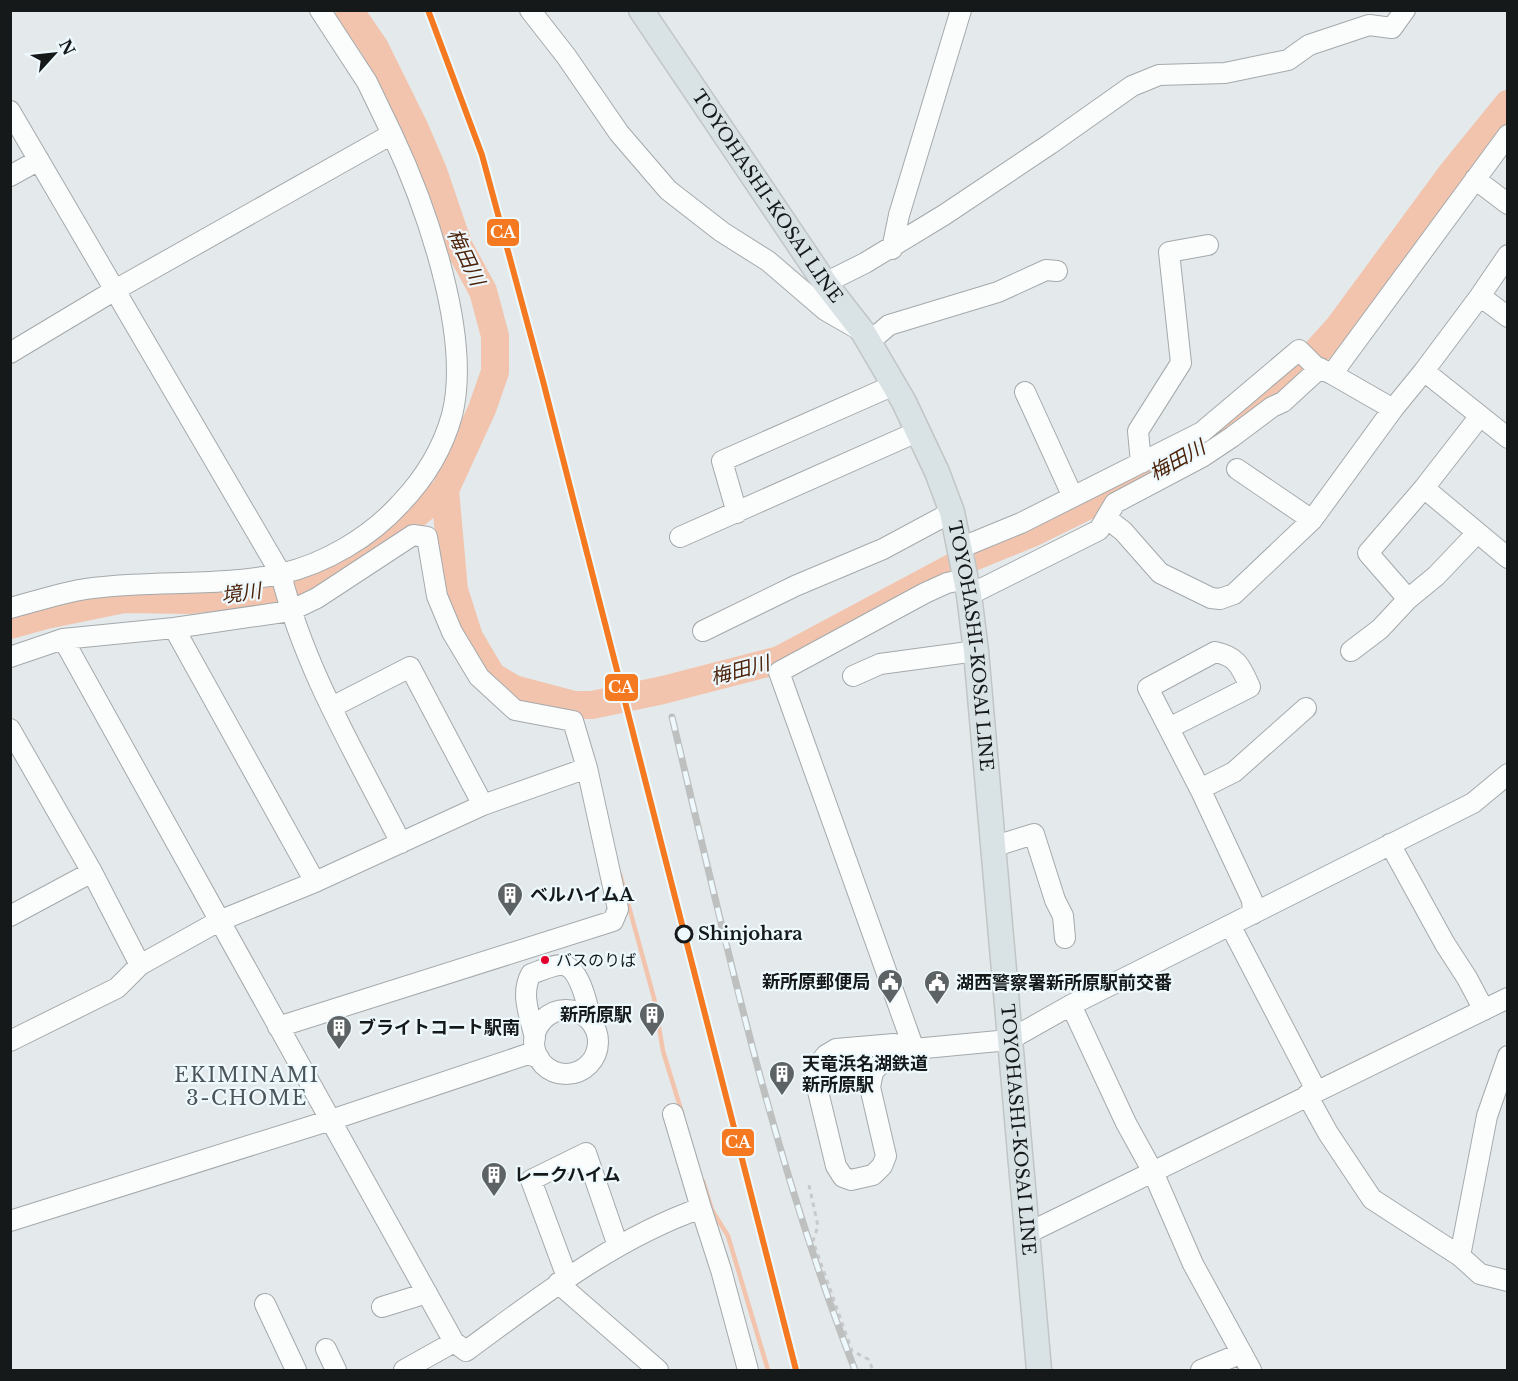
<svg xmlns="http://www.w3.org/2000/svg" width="1518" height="1381" viewBox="0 0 1518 1381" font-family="'Libre Baskerville','Noto Sans JP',serif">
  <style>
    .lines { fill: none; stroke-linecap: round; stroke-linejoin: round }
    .stream { stroke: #f2c4ad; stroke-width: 4.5 }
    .river { stroke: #f2c4ad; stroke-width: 28 }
    .minor-casing { stroke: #a4a9ab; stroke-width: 22 }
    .major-casing { stroke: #c2c5c6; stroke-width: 27 }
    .path { stroke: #c8c9ca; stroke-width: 3; stroke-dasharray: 4.5 4.5; stroke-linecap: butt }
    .minor { stroke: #fbfcfc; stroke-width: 20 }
    .major { stroke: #d9e2e4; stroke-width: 24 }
    .rail-casing { stroke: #bec0c0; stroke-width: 7 }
    .rail { stroke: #eef9fe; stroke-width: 4.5; stroke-dasharray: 14; stroke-linecap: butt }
    .rail-1-casing { stroke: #eef9fe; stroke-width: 10 }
    .rail-1 { stroke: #f47921; stroke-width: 6 }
    .stop-dot { fill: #eef9fe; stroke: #15191a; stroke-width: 3 }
    .bus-dot { fill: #e4002b; stroke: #eef9fe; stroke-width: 2 }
    .labels { text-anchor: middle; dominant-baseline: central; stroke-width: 4.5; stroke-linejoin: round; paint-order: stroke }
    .bus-label { font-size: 16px; fill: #15191a; stroke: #eef9fe; text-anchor: start }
    .street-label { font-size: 18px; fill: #15191a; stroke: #eef9fe }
    .poi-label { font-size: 18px; font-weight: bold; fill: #15191a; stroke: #eef9fe; text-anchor: start }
    .stop-label { font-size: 18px; font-weight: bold; fill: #15191a; stroke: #eef9fe; text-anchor: start }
    .water-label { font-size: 20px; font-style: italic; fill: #4d230a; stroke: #eef9fe }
    .neighbourhood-label { font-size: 20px; letter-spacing: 1.5px; fill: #4b5458; stroke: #eef9fe }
    .line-badge { stroke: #eef9fe; stroke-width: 2 }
    .badge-label { font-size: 16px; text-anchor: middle; font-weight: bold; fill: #fff }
  </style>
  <rect width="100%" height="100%" fill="#e4eaec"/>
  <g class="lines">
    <!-- stream -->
    <path class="stream" d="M 574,705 L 577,716
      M 620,874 L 654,998 L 663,1051 L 682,1113
      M 703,1181 L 712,1210 L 728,1236 L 768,1370"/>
    <!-- river -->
    <path class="river" d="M 349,10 L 375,48 L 415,129 L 433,171 L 459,247 L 483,291 L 495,336 L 495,372 L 482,409 L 445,490 L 454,590 L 469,637 L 492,676 L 514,689 L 574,705 L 592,705 L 663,690 L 779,660 L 968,559 L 1032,533 L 1146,477
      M 1212,440 L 1300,370 L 1338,328 L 1452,173 L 1508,104
      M 10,625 L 46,615 L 124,599 L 188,600 L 250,593 L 292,585 L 328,573 L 363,555 L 386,539 L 445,490"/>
    <defs>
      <path id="minor" d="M 530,10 L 566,56 L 619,133 L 668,190 L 722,232 L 768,261 L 825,310 L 858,329
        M 10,111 L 281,574 C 304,669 357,756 401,843
        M 10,176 L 39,160
        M 1475,179 L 1508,204
        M 892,249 L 899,215 L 961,10
        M 825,283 L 865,263 L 944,215 L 1050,144 L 1132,86 L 1159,75 L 1225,73 L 1288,60 L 1309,45 L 1369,25 L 1392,28 L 1405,10
        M 1480,296 L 1508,317
        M 869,342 L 889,325 L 998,292 L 1046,270 L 1057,271
        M 10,353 L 115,290 L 392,134 L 367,82 L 320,10
        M 1424,371 L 1508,438
        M 1332,374 L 1393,409
        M 1025,392 L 1073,497
        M 1141,463 L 1138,431 L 1181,363 L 1169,252 L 1208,245
        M 1237,469 L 1312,520
        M 1424,488 L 1508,558
        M 737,513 L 722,461 L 894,385
        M 1106,518 L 1115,503 L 1202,457 L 1232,437 L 1272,407 L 1283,402 L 1320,368
        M 1477,533 L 1436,576 L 1408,599 L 1368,553 L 1424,488 L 1480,416
        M 680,537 L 919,431
        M 960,548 L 1021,523 L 1202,432 L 1299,350 L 1315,366 L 1332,374 L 1508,135
        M 969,595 L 1099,530 L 1106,518 L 1123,531 L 1160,573 L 1211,598 L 1220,599 L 1234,594 L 1312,520 L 1393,409 L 1424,371 L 1480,296 L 1508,255
        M 10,608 C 41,600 72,589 103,587 C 162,581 222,586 280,574 C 325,564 370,537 400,504 C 424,479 443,448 452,415 C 472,336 426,206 392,134
        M 174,628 L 315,882
        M 703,631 L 795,586 L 883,549 L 952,512
        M 63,639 L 454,1342 L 466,1351 C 540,1297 613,1239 701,1208 L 721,1270 L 748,1370
        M 1351,651 L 1380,629 L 1408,599
        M 10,657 L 63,639 L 174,628 L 290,611 L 317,598 L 413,535 L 427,537 L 437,596 L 452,632 L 479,677 L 515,710 L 573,721 L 587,768 L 618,909 L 613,921 L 278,1027
        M 853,676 L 880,664 L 976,651
        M 332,707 L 410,667 L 483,805
        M 1169,728 L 1250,687 C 1241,667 1237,656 1215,652 L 1148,688 L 1202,793 L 1252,900 L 1253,914
        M 10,729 L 92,872 L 140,965
        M 1200,789 L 1234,772 L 1306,708
        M 1390,844 L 1445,944 L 1467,978 L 1484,1010
        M 992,847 L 1034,834 L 1055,900 L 1063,916 L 1065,938
        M 10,916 L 92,872
        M 1230,925 L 1316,1090
        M 1071,1005 L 1126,1123 L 1153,1172 L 1193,1264 L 1251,1370
        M534 1042a32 32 0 1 1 64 0a32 32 0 1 1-64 0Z
        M 535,1038 C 530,1016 520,994 531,974 C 540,971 554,964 563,965 C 581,968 588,1009 592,1023
        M 10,1041 L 117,988 L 140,965 L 219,921 L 315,882 L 483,805 L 587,768
        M 914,1049 L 894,1044 L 836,1049 L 826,1055 L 818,1065 L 815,1079 L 836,1166 L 843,1177 L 851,1180 L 873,1175 L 882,1166 L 886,1156 L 870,1087 L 873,1072 L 883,1061 L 914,1049 L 1009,1040 L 1071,1005 L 1473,803 L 1508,774
        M 914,1049 L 779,672 L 925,593 L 947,583 L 966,579
        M 818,1085 C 834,1054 851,1062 871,1082
        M 1307,1095 L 1328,1133 L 1372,1199 L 1460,1256 L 1480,1274 L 1508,1281
        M 673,1114 L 701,1208
        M 10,1221 L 331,1120 L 528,1054 L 539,1058
        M 1028,1233 L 1508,998
        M 1460,1256 L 1487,1116 L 1508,1056
        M 567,1277 L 531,1180 L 586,1153 L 618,1246
        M 558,1283 L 658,1370
        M 265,1304 L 296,1370
        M 382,1307 L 427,1293
        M 326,1349 L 336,1370
        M 404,1370 L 454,1342
        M 1201,1370 L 1242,1353"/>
      <g id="major">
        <path id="s1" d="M 641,10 L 825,283 L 863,332 L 904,402 L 937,472 L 952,512 L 969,595 L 976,651 L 1039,1370"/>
      </g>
    </defs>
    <!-- minor casing -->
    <use href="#minor" class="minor-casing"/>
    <!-- major casing -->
    <use href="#major" class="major-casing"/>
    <!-- path -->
    <path class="path" d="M 809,1185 L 818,1226 L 813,1241 L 852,1351 L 868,1359 L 873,1370"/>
    <!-- minor -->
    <use href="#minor" class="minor"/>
    <!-- major -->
    <use href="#major" class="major"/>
    <defs>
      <path id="rail" d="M 672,717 C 724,935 773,1161 855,1370"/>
    </defs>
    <!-- rail casing -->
    <use href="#rail" class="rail-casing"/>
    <!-- rail -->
    <use href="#rail" class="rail"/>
    <defs>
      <path id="rail-1" d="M 428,10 L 482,155 L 543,381 L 796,1370"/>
    </defs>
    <!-- rail-1 casing -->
    <use href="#rail-1" class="rail-1-casing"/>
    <!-- rail-1 -->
    <use href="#rail-1" class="rail-1"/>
  </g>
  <!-- icons -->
  <defs>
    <symbol id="building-pin" viewBox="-11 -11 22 30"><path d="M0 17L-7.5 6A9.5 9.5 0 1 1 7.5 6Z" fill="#5d6264" stroke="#eef9fe"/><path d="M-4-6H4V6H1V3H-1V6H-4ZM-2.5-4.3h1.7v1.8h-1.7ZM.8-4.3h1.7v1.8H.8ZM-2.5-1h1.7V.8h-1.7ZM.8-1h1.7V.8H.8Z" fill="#fff"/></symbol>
    <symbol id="civic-pin" viewBox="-11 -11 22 30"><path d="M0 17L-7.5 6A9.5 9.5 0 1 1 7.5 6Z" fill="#5d6264" stroke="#eef9fe"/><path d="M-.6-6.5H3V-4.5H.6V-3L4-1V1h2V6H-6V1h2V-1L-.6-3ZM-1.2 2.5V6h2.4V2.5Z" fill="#fff"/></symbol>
  </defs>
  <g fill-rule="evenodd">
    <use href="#building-pin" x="495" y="880" width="30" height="40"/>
    <use href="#civic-pin" x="875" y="967" width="30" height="40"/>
    <use href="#civic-pin" x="922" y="968" width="30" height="40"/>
    <use href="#building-pin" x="637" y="1000" width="30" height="40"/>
    <use href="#building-pin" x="324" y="1013" width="30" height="40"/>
    <use href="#building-pin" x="767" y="1059" width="30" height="40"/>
    <use href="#building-pin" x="479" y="1160" width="30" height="40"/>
  </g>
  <!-- markers -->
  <circle class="stop-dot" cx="684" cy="934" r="8"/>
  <circle class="bus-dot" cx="545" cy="960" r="5"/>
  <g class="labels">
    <!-- bus labels -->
    <g class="bus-label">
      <text x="556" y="960">バスのりば</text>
    </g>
    <!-- street labels -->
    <g class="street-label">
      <text stroke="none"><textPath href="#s1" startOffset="225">TOYOHASHI-KOSAI LINE</textPath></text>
      <text stroke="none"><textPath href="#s1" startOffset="728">TOYOHASHI-KOSAI LINE</textPath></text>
      <text stroke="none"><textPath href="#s1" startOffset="1214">TOYOHASHI-KOSAI LINE</textPath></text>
    </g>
    <!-- poi labels -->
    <g class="poi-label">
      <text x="530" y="895">ベルハイムA</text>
      <text x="870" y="982" text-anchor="end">新所原郵便局</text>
      <text x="956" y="983">湖西警察署新所原駅前交番</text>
      <text x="632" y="1015" text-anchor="end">新所原駅</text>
      <text x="358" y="1028">ブライトコート駅南</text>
      <text x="802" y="1064">天竜浜名湖鉄道<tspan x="802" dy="21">新所原駅</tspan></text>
      <text x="514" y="1175">レークハイム</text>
    </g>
    <!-- stop labels -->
    <g class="stop-label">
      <text x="698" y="934">Shinjohara</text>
    </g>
    <!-- water labels -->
    <g class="water-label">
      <text transform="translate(466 257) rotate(65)">梅田川</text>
      <text transform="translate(1177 460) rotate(-29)">梅田川</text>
      <text transform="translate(241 593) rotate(-8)">境川</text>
      <text transform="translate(740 670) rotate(-15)">梅田川</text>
    </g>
    <!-- neighbourhood labels -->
    <g class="neighbourhood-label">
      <text x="247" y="1075">EKIMINAMI<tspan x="247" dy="23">3-CHOME</tspan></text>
    </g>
  </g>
  <g class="line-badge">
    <rect x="486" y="218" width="34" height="29" rx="6" fill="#f47921"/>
    <rect x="604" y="673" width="35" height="29" rx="6" fill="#f47921"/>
    <rect x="721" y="1128" width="34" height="29" rx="6" fill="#f47921"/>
  </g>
  <g class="badge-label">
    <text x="503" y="238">CA</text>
    <text x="621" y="693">CA</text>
    <text x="738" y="1148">CA</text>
  </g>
  <!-- border -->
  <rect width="1518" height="1381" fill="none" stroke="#15191a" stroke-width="24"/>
  <!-- north arrow -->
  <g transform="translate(54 54) rotate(63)" stroke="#eef9fe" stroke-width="4.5" paint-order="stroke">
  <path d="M0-4.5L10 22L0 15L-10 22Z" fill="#15191a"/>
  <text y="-9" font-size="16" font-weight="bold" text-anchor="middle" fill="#15191a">N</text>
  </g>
</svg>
